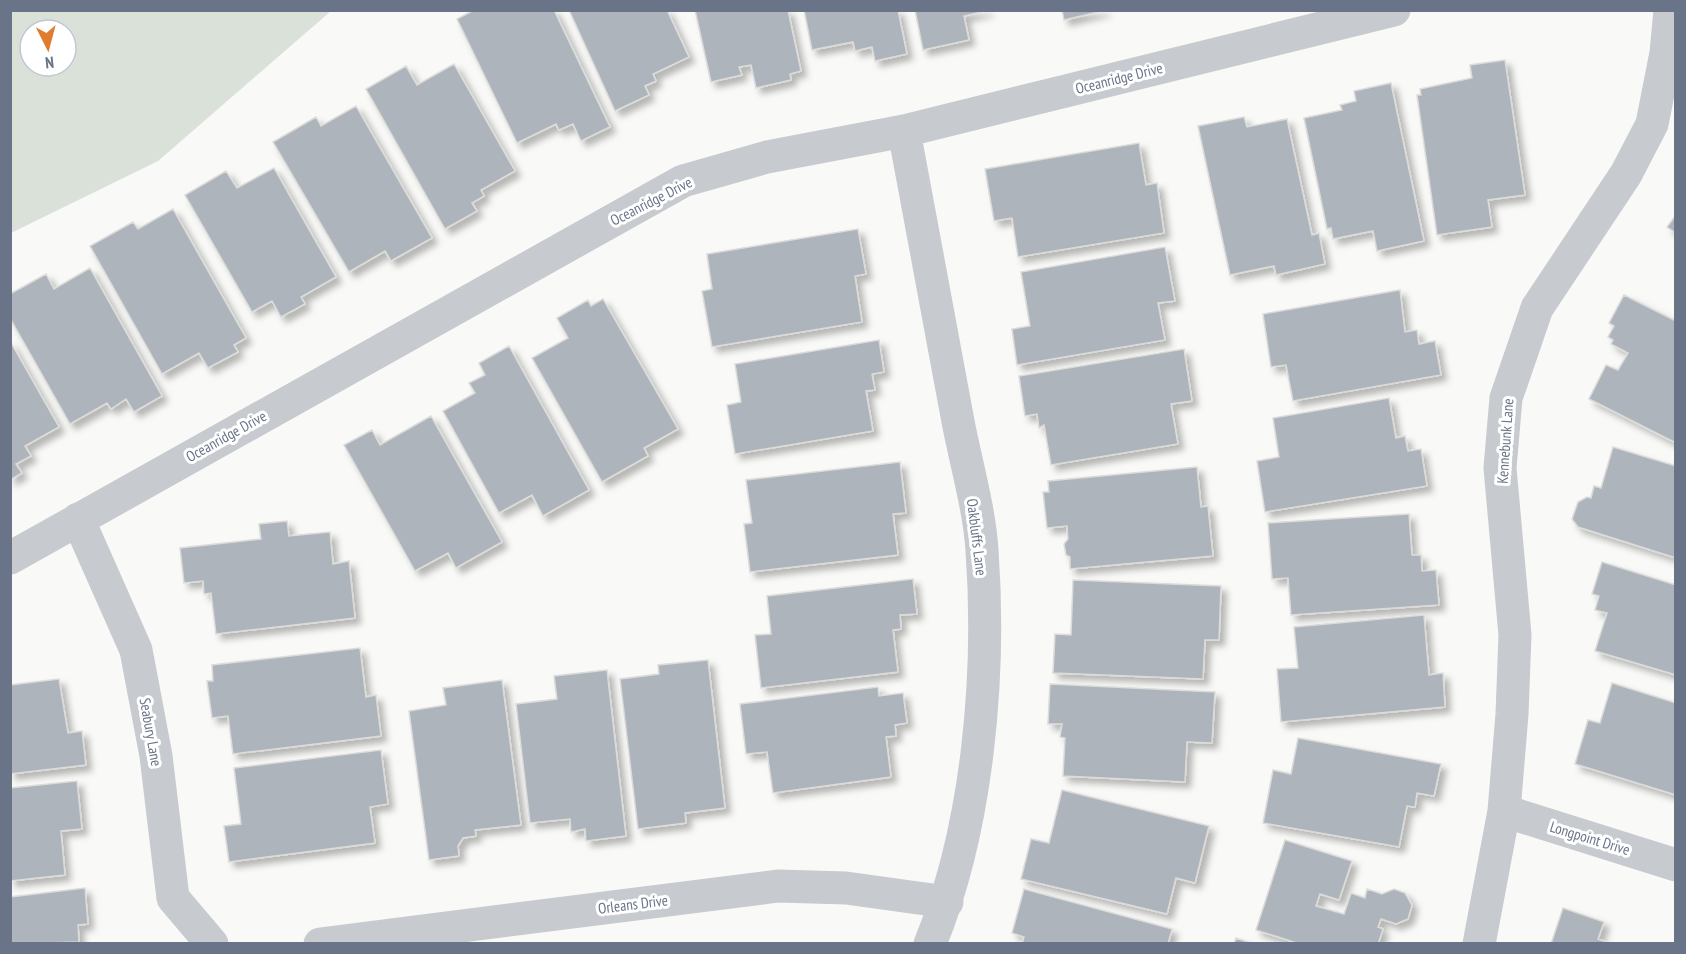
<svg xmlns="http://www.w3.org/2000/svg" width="1686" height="954" viewBox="0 0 1686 954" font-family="'PT Sans Narrow',sans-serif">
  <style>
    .green { fill: #dae1d8; fill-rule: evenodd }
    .building { fill: #aeb4bc; stroke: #dbdbd9; stroke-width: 1.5; filter: url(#shadow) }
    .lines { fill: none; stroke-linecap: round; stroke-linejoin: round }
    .street { stroke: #c7cace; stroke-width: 33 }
    .labels { text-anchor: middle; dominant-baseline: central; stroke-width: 6; stroke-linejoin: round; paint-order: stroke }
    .street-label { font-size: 15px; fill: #697488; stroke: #fff }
  </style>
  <defs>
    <filter id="shadow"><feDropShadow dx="5.5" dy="5.5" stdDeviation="3" flood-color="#0004"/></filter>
  </defs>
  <rect width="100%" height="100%" fill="#f9f9f7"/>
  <!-- green -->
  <path class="green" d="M 11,10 L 331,10 L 331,11 L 158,161 L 11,233 ZM 30,30 L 66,30 L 66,66 L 30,66 Z"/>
  <!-- building -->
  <path class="building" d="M 474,10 L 554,10 L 610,127 L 581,141 L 573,124 L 559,130 L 556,124 L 517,143 L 457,19 Z
    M 569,10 L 667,10 L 689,57 L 653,74 L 656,81 L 645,86 L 649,95 L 615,111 Z
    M 695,10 L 788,10 L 801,71 L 790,74 L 791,80 L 756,88 L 751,65 L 739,67 L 742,75 L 711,82 Z
    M 804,10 L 898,10 L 907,54 L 875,61 L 872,47 L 855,51 L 853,42 L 812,50 Z
    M 915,10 L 989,10 L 964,16 L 969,40 L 923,50 Z
    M 1062,10 L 1106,10 L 1064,20 Z
    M 1505,60 L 1525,195 L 1488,200 L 1492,227 L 1437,235 L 1417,95 L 1421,95 L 1420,89 L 1472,78 L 1470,65 Z
    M 454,64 L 515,171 L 481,190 L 484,196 L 472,203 L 477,211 L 445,229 L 366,89 L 406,66 L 417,85 Z
    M 1391,83 L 1424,241 L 1377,251 L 1373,231 L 1333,239 L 1331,228 L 1327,229 L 1304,118 L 1342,110 L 1340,105 L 1356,101 L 1354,91 Z
    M 356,106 L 432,238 L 391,261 L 385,251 L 349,272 L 273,142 L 316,117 L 321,126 Z
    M 1244,117 L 1247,127 L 1287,119 L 1312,235 L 1319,233 L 1325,264 L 1276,275 L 1274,266 L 1230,275 L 1198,126 Z
    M 1139,143 L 1146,185 L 1157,183 L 1164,233 L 1018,257 L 1012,218 L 994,221 L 985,169 Z
    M 274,168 L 336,277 L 301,297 L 305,304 L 281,317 L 272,301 L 252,312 L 185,195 L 226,171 L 237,188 Z
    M 173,209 L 246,338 L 234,345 L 238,352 L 208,368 L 199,353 L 162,374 L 90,246 L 133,222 L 138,229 Z
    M 1676,215 L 1676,233 L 1667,227 Z
    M 858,229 L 866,274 L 855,276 L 862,322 L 712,347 L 702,291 L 712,289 L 707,254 Z
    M 1165,247 L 1175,301 L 1158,303 L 1165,340 L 1017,365 L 1012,329 L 1030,326 L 1021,272 Z
    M 90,268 L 162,396 L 134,412 L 126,399 L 111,409 L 107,403 L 70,424 L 10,318 L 10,294 L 46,274 L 54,289 Z
    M 1400,290 L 1405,332 L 1417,330 L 1419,344 L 1435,341 L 1441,375 L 1293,401 L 1286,365 L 1271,367 L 1263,314 Z
    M 1624,295 L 1676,321 L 1676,443 L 1589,399 L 1606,365 L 1618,370 L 1628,353 L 1611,344 L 1613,340 L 1608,337 L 1614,326 L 1609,323 Z
    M 603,299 L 678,429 L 644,448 L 648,456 L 602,482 L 532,358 L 568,338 L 557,318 L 588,300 L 591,306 Z
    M 879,340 L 884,372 L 872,374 L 875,390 L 866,391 L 873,431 L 735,454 L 727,405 L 741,402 L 735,364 Z
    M 10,341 L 59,427 L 25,446 L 31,456 L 16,464 L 22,473 L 10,480 Z
    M 509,346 L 589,490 L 543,516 L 532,495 L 499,513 L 443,411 L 475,393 L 469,383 L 485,375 L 479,363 Z
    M 1184,349 L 1192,401 L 1171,404 L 1178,444 L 1051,465 L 1044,425 L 1039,428 L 1037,414 L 1025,416 L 1019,376 Z
    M 1389,398 L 1396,438 L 1405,436 L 1408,451 L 1421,449 L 1427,486 L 1265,512 L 1257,461 L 1279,457 L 1273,418 Z
    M 431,416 L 502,542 L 456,568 L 448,553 L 415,571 L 344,445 L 372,430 L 380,445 Z
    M 1613,447 L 1676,466 L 1676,558 L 1578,527 L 1572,519 L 1578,502 L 1587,497 L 1591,498 L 1594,486 L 1601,488 Z
    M 900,462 L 906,513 L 893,514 L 898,555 L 750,572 L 744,524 L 752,523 L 746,480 Z
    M 1197,467 L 1201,507 L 1208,506 L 1213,556 L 1070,569 L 1070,557 L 1066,555 L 1064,544 L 1068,539 L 1067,526 L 1047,528 L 1043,492 L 1049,492 L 1048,481 Z
    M 1409,514 L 1412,555 L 1421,555 L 1422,571 L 1436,570 L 1439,605 L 1291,615 L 1288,578 L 1272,579 L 1268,523 Z
    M 287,521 L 289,536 L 330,532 L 333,564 L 349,561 L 355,618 L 216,634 L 211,593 L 204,594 L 203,581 L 184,583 L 180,548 L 261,539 L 259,524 Z
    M 1602,562 L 1676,585 L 1676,675 L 1595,651 L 1607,613 L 1595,610 L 1599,596 L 1592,594 Z
    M 913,579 L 917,614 L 900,615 L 901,629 L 893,630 L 898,672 L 761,688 L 755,635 L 771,634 L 767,596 Z
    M 1073,580 L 1221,586 L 1219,640 L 1205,640 L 1203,679 L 1053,673 L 1055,634 L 1071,635 Z
    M 1424,615 L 1429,675 L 1443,673 L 1445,707 L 1281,722 L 1277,669 L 1298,668 L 1294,627 Z
    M 360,648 L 366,697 L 376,695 L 381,736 L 233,754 L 228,716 L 212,718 L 207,681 L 213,681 L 212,665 Z
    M 708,660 L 725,808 L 685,813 L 686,823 L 638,829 L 620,679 L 659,674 L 658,665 Z
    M 607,670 L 626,836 L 586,841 L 585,829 L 571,832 L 570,819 L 530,823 L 516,704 L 557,699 L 554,676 Z
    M 59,679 L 68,733 L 82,731 L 86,765 L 10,774 L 10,685 Z
    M 502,680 L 521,825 L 475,830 L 476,836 L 463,838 L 458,846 L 459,856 L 429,860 L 409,711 L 446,705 L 443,688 Z
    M 1612,683 L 1676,703 L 1676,795 L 1575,764 L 1588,720 L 1600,723 Z
    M 1050,684 L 1215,692 L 1212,743 L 1187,742 L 1185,782 L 1063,776 L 1065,738 L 1060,737 L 1062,724 L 1048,724 Z
    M 878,687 L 879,696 L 903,693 L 907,723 L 895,725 L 896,736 L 886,737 L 891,777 L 773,793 L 767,752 L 746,754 L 740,704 Z
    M 1298,738 L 1441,764 L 1434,796 L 1417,793 L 1415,807 L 1407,806 L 1399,847 L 1263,823 L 1273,770 L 1291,774 Z
    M 381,750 L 388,804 L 370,807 L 375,843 L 229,862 L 224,826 L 241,824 L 234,768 Z
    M 77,781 L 82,829 L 61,831 L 65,875 L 10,881 L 10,788 Z
    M 1062,790 L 1209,826 L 1195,883 L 1176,878 L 1167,914 L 1021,879 L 1031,839 L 1049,843 Z
    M 1285,840 L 1352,861 L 1339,900 L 1320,894 L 1316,906 L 1344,914 L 1351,893 L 1365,898 L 1367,889 L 1382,894 L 1394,889 L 1405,893 L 1412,905 L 1408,919 L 1396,924 L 1381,919 L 1378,927 L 1383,929 L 1378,944 L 1300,944 L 1256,930 Z
    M 85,888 L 88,924 L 78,925 L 79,942 L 10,944 L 10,897 Z
    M 1024,889 L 1172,929 L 1168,944 L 1022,944 L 1024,937 L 1012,933 Z
    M 1563,908 L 1604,922 L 1598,939 L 1612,944 L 1551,944 Z
    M 1236,938 L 1253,944 L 1234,944 Z"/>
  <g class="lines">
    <!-- street -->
    <path class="street" d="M 904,131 C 921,226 939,321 957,416 C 965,460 979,506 982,550 C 991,676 978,827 930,944
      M 78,519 L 136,650 L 156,756 L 173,898 L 212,944
      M 10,558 L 683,181 L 767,157 L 904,131 L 1394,10
      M 1504,811 L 1676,865
      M 320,944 L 778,886 L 846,888 L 947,902
      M 1479,944 L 1504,811 L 1512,714 L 1515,635 L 1500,468 L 1506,398 L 1537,308 L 1626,174 L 1652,124 L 1666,53 L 1670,10"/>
  </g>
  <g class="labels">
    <!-- street labels -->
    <g class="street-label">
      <text transform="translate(1119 78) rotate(-14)">Oceanridge Drive</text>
      <text transform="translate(651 201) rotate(-27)">Oceanridge Drive</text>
      <text transform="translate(226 436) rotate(-29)">Oceanridge Drive</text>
      <text transform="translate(1505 441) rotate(-86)">Kennebunk Lane</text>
      <text transform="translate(977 537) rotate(83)">Oakbluffs Lane</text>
      <text transform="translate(151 732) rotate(80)">Seabury Lane</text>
      <text transform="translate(1590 838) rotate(17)">Longpoint Drive</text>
      <text transform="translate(633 904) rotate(-7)">Orleans Drive</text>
    </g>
  </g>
  <!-- border -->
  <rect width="1686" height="954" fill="none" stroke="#697488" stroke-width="24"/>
  <!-- north arrow -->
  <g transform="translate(48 48) rotate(174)"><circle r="28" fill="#ffffff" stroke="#c3c7cf" stroke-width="1.5"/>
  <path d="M0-4.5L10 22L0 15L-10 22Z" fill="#e17c2f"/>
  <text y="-9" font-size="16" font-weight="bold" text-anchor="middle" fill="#697488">N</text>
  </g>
</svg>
